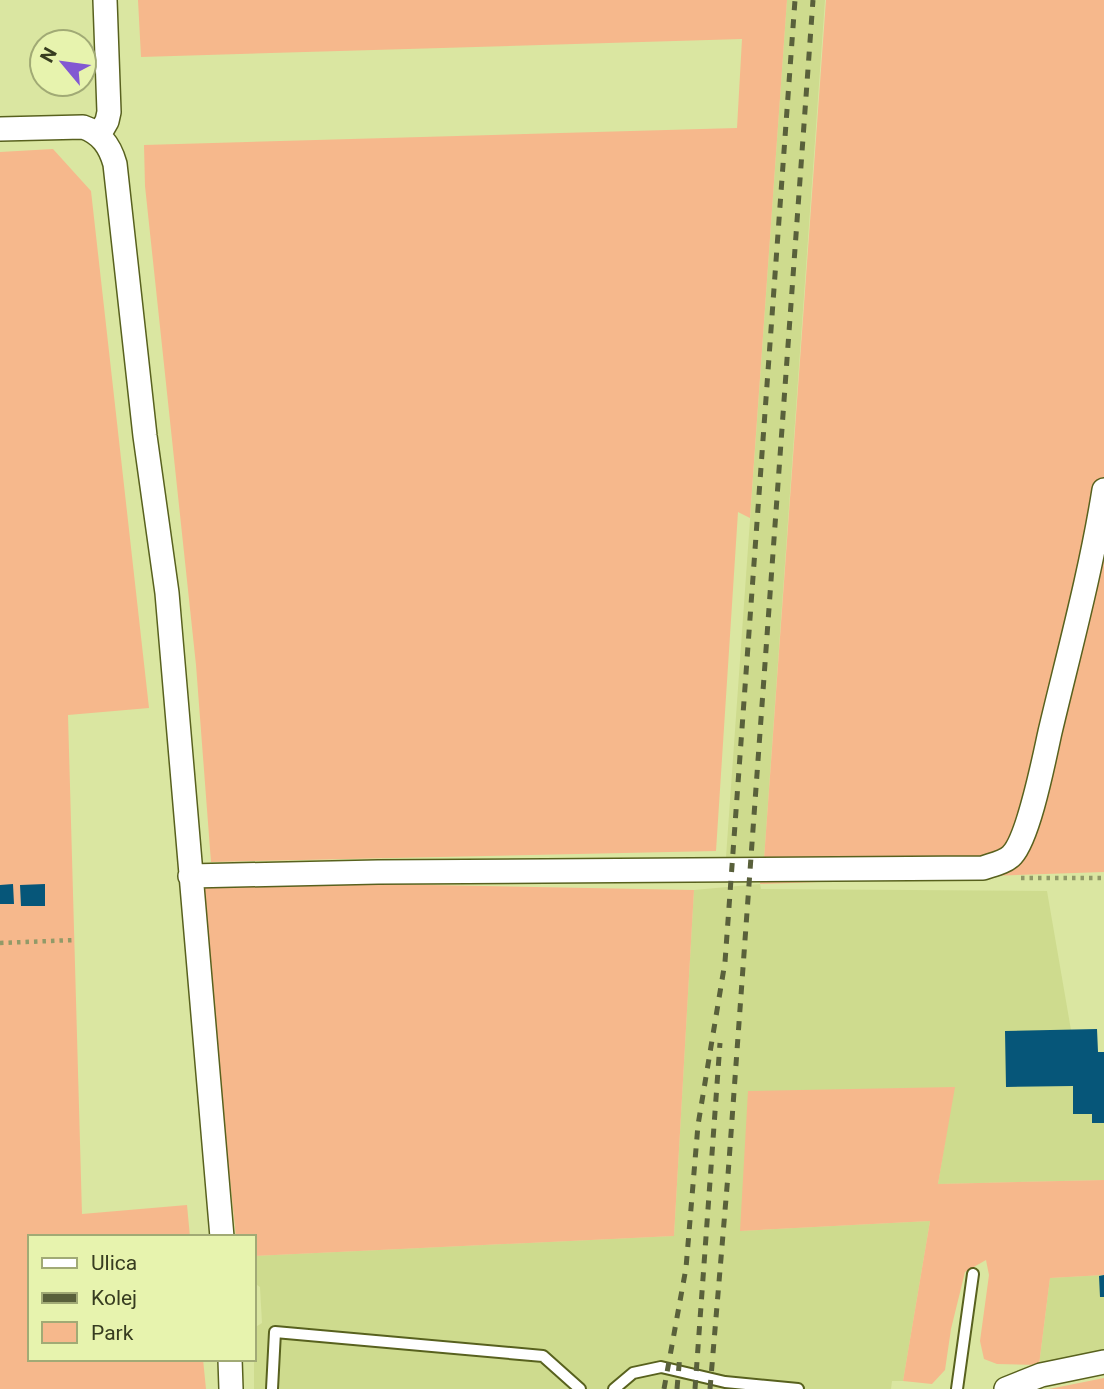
<svg xmlns="http://www.w3.org/2000/svg" width="1104" height="1389" viewBox="0 0 1104 1389" font-family="Roboto,sans-serif">
  <style>
    .built { fill: #cedb8e }
    .green { fill: #f6b88c }
    .building { fill: #065679 }
    .lines { fill: none; stroke-linecap: round; stroke-linejoin: round }
    .lane-casing { stroke: #58611e; stroke-width: 14 }
    .street-casing { stroke: #58611e; stroke-width: 26 }
    .path { stroke: #919a68; stroke-width: 4.5; stroke-dasharray: 3.5 5; stroke-linecap: butt }
    .lane { stroke: #fff; stroke-width: 10 }
    .street { stroke: #fff; stroke-width: 23 }
    .rail { stroke: #59603b; stroke-width: 5; stroke-dasharray: 9 9; stroke-linecap: butt }
  </style>
  <rect width="100%" height="100%" fill="#dae6a1"/>
  <!-- built -->
  <path class="built" d="M 787,0 L 825,0 L 764,859 L 726,857 Z
    M 760,884 L 761,889 L 1047,891 L 1071,1030 L 1104,1085 L 1104,1180 L 938,1184 L 954,1087 L 740,1231 L 930,1221 L 903,1381 L 892,1381 L 891,1389 L 254,1389 L 254,1328 L 262,1323 L 260,1287 L 254,1283 L 254,1256 L 674,1236 L 694,890 Z
    M 1104,1275 L 1104,1351 L 1039,1365 L 1050,1278 Z"/>
  <!-- green -->
  <path class="green" d="M 138,0 L 787,0 L 750,518 L 738,512 L 716,851 L 211,862 L 196,665 L 145,186 L 144,145 L 737,128 L 742,39 L 141,57 Z
    M 826,0 L 1104,0 L 1104,872 L 760,884 L 764,859 Z
    M 53,149 L 91,191 L 149,708 L 68,715 L 82,1214 L 187,1205 L 190,1237 L 30,1237 L 30,1359 L 203,1359 L 206,1389 L 0,1389 L 0,152 Z
    M 376,884 L 694,890 L 674,1236 L 254,1256 L 254,1237 L 236,1237 L 199,887 Z
    M 955,1087 L 938,1184 L 1104,1180 L 1104,1275 L 1050,1278 L 1039,1365 L 997,1364 L 984,1359 L 980,1341 L 989,1275 L 986,1260 L 965,1272 L 951,1329 L 945,1370 L 932,1384 L 903,1381 L 930,1221 L 740,1231 L 748,1091 Z
    M 1104,1378 L 1104,1389 L 1049,1389 Z"/>
  <!-- building -->
  <path class="building" d="M 13,884 L 14,904 L 0,904 L 0,885 Z
    M 45,884 L 45,906 L 21,906 L 20,885 Z
    M 1097,1029 L 1098,1052 L 1104,1052 L 1104,1123 L 1092,1123 L 1092,1114 L 1073,1114 L 1073,1086 L 1006,1087 L 1005,1031 Z
    M 1104,1275 L 1104,1297 L 1100,1297 L 1099,1276 Z"/>
  <g class="lines">
    <defs>
      <path id="lane" d="M 272,1389 L 275,1332 L 543,1356 L 580,1389
        M 614,1389 L 633,1373 L 661,1367 L 725,1382 L 798,1389
        M 957,1389 L 973,1274"/>
      <path id="street" d="M 0,129 L 83,127 C 101,133 110,146 115,164 L 145,436 L 167,593 L 222,1237
        M 99,135 L 107,121 L 109,112 L 105,0
        M 190,876 L 378,872 L 983,868 C 991,865 1006,862 1012,855 C 1029,837 1044,759 1050,732 C 1069,652 1091,572 1104,490
        M 230,1359 L 231,1389
        M 1006,1389 L 1041,1375 L 1104,1362"/>
    </defs>
    <!-- lane casing -->
    <use href="#lane" class="lane-casing"/>
    <!-- street casing -->
    <use href="#street" class="street-casing"/>
    <!-- path -->
    <path class="path" d="M 1021,878 L 1104,878
      M 0,943 L 75,940"/>
    <!-- lane -->
    <use href="#lane" class="lane"/>
    <!-- street -->
    <use href="#street" class="street"/>
    <!-- rail -->
    <path class="rail" d="M 664,1389 L 686,1268 L 698,1125 L 725,962 L 795,0
      M 677,1389 L 680,1354
      M 695,1389 L 720,1043
      M 710,1389 L 728,1175 L 813,0"/>
  </g>
  <!-- legend -->
  <rect x="28" y="1235" width="228" height="126" fill="#e7f3ae" stroke="#a1aa75" stroke-width="2"/>
  <rect x="42" y="1258" width="35" height="10" fill="#ffffff" stroke="#a1aa75" stroke-width="2"/>
  <text x="91" y="1270" font-size="21" fill="#373c20">Ulica</text>
  <rect x="42" y="1293" width="35" height="10" fill="#59603b" stroke="#a1aa75" stroke-width="2"/>
  <text x="91" y="1305" font-size="21" fill="#373c20">Kolej</text>
  <rect x="42" y="1322" width="35" height="21" fill="#f6b88c" stroke="#a1aa75" stroke-width="2"/>
  <text x="91" y="1340" font-size="21" fill="#373c20">Park</text>
  <!-- north arrow -->
  <g transform="translate(63 63) rotate(299)"><circle r="33" fill="#e7f3ae" stroke="#a1aa75" stroke-width="2"/>
  <path d="M0-5L12 26L0 18L-12 26Z" fill="#8258d2"/>
  <text y="-10" font-size="19" font-weight="bold" text-anchor="middle" fill="#373c20">N</text>
  </g>
</svg>
